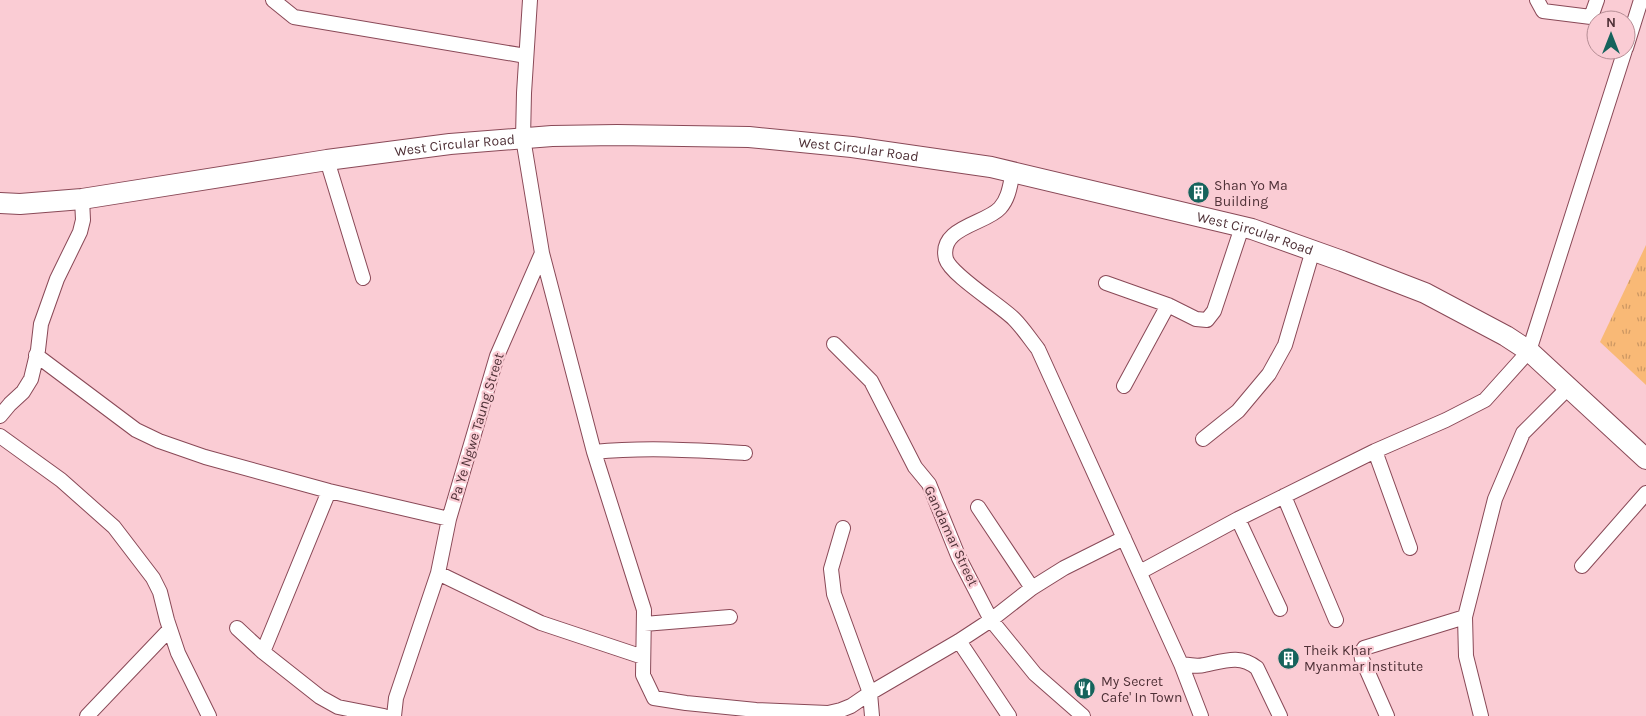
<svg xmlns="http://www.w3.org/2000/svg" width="1646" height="716" viewBox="0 0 1646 716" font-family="Karla,sans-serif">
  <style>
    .grass { fill: url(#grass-tufts) }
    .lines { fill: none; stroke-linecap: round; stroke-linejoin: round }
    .street-casing { stroke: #894957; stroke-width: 16 }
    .secondary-casing { stroke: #894957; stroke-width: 22 }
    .street { stroke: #fff; stroke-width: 14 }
    .secondary { stroke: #fff; stroke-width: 20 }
    .labels { text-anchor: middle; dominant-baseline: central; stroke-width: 4.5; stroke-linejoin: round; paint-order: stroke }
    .street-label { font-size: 14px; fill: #4f3137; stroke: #faccd4 }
    .poi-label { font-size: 14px; fill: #4f3137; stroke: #faccd4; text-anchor: start }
  </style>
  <defs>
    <pattern id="grass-tufts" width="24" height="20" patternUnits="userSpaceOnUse" patternTransform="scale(1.25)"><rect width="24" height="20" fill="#f9b976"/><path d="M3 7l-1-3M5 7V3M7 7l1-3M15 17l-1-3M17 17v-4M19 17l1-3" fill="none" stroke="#cc9762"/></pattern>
  </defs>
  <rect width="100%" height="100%" fill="#faccd4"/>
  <!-- grass -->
  <path class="grass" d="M 1646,245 L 1646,385 L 1600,342 Z"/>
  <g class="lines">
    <defs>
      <path id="street" d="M 273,0 L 294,17 L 526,56
        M 1537,0 L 1543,11 L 1591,17 L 1597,0
        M 1626,48 L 1641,0
        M 327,160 L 363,278
        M 1013,172 C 1010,185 1009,198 1000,208 C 986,224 938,227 946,259 C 951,275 1000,305 1014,319 C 1023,328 1030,339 1038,349 L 1181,664 L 1201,716
        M 542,253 L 594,452 L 644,610 L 643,675 L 654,698 L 686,703 L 756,710 L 828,713 L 841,710 L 851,706 L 870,693 L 959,641 L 991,620 L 1032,588 L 1064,568 L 1124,538
        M 1106,283 L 1168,305 L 1196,319 L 1207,320 L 1214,311 L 1242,227
        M 834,344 L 871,381 L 915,467 L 929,484 L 959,558 L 991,620 L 1035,674 L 1083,716
        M 36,355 L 136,430 L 159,441 L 205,457 L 329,491 L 449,519
        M 1124,386 L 1168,305
        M 0,416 L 10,404 L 23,392 L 31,379 L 38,350 L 41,324 L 57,279 L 80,232 L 83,220 L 82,199
        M 0,436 L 61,480 L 114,527 L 153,578 L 160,592 L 167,620 L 178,653 L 209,716
        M 1203,439 L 1238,411 L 1269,374 L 1285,345 L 1313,250
        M 1375,451 L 1410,548
        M 594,452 C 645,447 694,450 745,453
        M 1284,496 L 1336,620
        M 978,507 L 1032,588
        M 1238,519 L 1280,609
        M 843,528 L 831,569 L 834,594 L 870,693 L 872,716
        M 1582,566 L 1646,493
        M 1140,572 L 1238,519 L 1375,451 L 1446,420 L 1485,400 L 1529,351 L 1625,50
        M 438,573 L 541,623 L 643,657
        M 644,624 L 730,617
        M 237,628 L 263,652 L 320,697 L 338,707 L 384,716
        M 959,641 L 1009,716
        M 263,652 L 329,491
        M 1181,664 C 1188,665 1197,667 1204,665 C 1224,661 1240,654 1257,668 L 1280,716
        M 87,716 L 170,629
        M 394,716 L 396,698 L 438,573 L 449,519 L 497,356 L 542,253 L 523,138 L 524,93 L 530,0
        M 1387,716 L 1362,659 L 1361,653 L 1364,648 L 1465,617
        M 1481,716 L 1466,656 L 1465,617 L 1495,499 L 1523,433 L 1568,388"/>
      <g id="secondary">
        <path id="s1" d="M 0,203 L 20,204 L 82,199 L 327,160 L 450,144 L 552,136 L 617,135 L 749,137 L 852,147 L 991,167 L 1252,229 L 1342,261 L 1425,293 L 1506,336 L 1529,351 L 1646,459"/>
      </g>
    </defs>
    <!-- street casing -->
    <use href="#street" class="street-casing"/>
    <!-- secondary casing -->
    <use href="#secondary" class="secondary-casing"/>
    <!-- street -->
    <use href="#street" class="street"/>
    <!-- secondary -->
    <use href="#secondary" class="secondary"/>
  </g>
  <!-- icons -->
  <defs>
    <symbol id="building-disc" viewBox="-11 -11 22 22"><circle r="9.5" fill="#16635c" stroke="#faccd4"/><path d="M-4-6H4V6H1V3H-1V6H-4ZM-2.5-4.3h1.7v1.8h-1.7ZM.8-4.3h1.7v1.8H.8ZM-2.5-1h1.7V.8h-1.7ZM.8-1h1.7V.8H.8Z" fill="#fff"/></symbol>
    <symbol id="restaurant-disc" viewBox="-11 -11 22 22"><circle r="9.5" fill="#16635c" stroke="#faccd4"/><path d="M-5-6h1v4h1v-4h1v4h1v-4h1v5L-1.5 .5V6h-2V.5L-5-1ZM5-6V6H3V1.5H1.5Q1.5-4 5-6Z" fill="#fff"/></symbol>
  </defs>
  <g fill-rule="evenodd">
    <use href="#building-disc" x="1186" y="180" width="25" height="25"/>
    <use href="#building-disc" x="1276" y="646" width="25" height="25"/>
    <use href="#restaurant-disc" x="1072" y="676" width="25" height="25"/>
  </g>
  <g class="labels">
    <!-- street labels -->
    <g class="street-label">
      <text stroke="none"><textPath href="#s1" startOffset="459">West Circular Road</textPath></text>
      <text stroke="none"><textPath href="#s1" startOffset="864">West Circular Road</textPath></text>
      <text stroke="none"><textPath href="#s1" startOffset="1270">West Circular Road</textPath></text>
      <text transform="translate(477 427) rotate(-73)">Pa Ye Ngwe Taung Street</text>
      <text transform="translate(951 536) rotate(65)">Gandamar Street</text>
    </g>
    <!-- poi labels -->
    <g class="poi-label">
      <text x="1214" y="185">Shan Yo Ma<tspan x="1214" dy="16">Building</tspan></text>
      <text x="1304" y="650">Theik Khar<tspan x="1304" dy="16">Myanmar Institute</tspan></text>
      <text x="1101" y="681">My Secret<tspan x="1101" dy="16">Cafe' In Town</tspan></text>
    </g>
  </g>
  <!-- north arrow -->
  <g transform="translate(1611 35)"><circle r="24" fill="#faccd4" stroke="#b68e95"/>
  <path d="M0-4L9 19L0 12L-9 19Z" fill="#16635c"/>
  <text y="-8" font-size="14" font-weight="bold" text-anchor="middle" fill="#4f3137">N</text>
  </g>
</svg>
